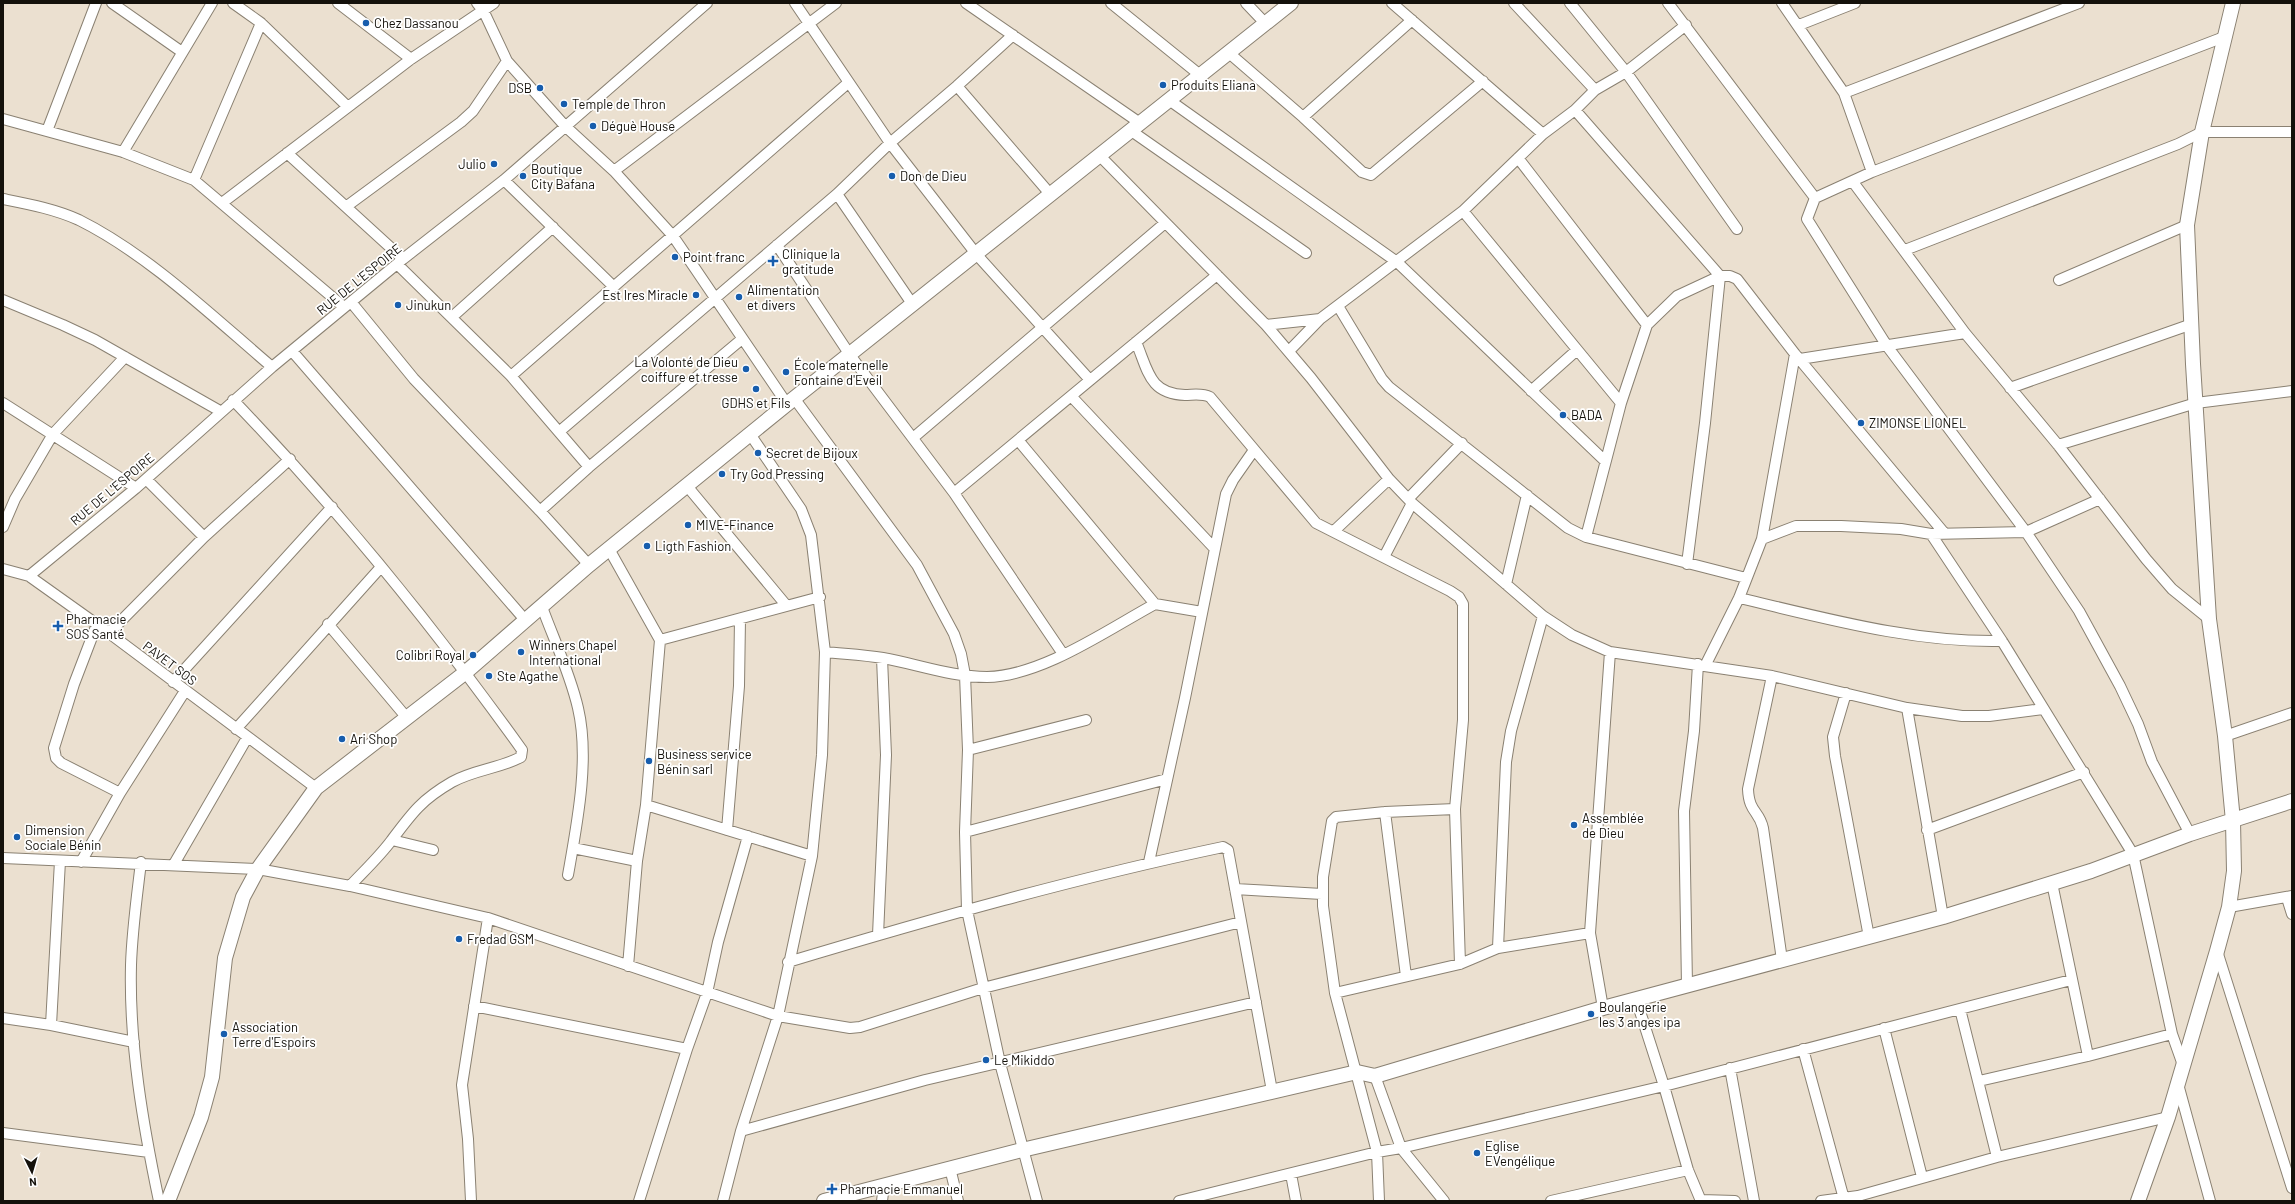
<svg xmlns="http://www.w3.org/2000/svg" width="2295" height="1204" viewBox="0 0 2295 1204" font-family="Barlow,sans-serif">
  <style>
    .lines { fill: none; stroke-linecap: round; stroke-linejoin: round }
    .street-casing { stroke: #8a8172; stroke-width: 12 }
    .secondary-casing { stroke: #8a8172; stroke-width: 16 }
    .street { stroke: #fff; stroke-width: 10 }
    .secondary { stroke: #fff; stroke-width: 14 }
    .poi-dot { fill: #175dad; stroke: #fff; stroke-width: 1.5 }
    .labels { text-anchor: middle; dominant-baseline: central; stroke-width: 3.5; stroke-linejoin: round; paint-order: stroke }
    .poi-label { font-size: 13px; fill: #14110b; stroke: #fff; text-anchor: start }
    .street-label { font-size: 13px; fill: #14110b; stroke: #fff }
  </style>
  <rect width="100%" height="100%" fill="#ebe0d0"/>
  <g class="lines">
    <defs>
      <path id="street" d="M 112,3 L 182,52
        M 233,3 L 261,23 L 348,107
        M 338,3 L 411,59
        M 477,3 L 484,12 L 507,61 L 565,126 L 614,171 L 673,236 L 787,404
        M 795,3 L 890,143 L 977,255 L 1090,380
        M 966,3 L 1140,123
        M 1111,3 L 1200,75
        M 1246,3 L 1265,23
        M 1392,3 L 1543,134
        M 1514,3 L 1595,90
        M 1570,3 L 1626,72 L 1737,229
        M 1668,3 L 1815,198
        M 1782,3 L 1844,93 L 1872,172
        M 1799,25 L 1855,3
        M 1229,53 L 1303,117 L 1362,172 L 1371,175 L 1483,81
        M 957,86 L 1051,195
        M 1844,93 L 2079,3
        M 1169,100 L 1397,262 L 1605,461
        M 1575,110 L 1720,276 L 1730,276 L 1737,279 L 1795,354 L 1945,534
        M 1303,117 L 1412,20
        M 3,119 L 123,152 L 194,180 L 344,307
        M 1130,130 L 1306,253
        M 47,131 L 96,3
        M 123,152 L 212,3
        M 287,153 L 403,259
        M 1099,155 L 1266,325 L 1311,378 L 1389,479 L 1412,503 L 1543,616 L 1572,635 L 1610,652 L 1772,676 L 1907,708 L 1962,716 L 1989,716 L 2043,709
        M 1518,158 L 1647,325
        M 614,171 L 836,3
        M 194,180 L 261,23
        M 504,180 L 614,287
        M 1853,182 L 1965,333 L 2058,445 L 2146,559 L 2172,589 L 2209,619
        M 837,194 L 913,305
        M 3,199 C 28,204 55,209 79,220 C 149,255 212,316 272,367
        M 222,203 L 411,59 L 494,3
        M 347,206 L 461,122 L 473,111 L 507,61
        M 1463,211 L 1621,403
        M 777,245 L 850,355 L 954,493 L 1063,654
        M 1905,250 L 2178,144 L 2202,132 L 2292,132
        M 397,264 L 511,376 L 589,467
        M 2059,280 L 2187,225
        M 3,300 L 63,325 L 95,340 L 220,411
        M 351,302 L 414,379 L 540,511 L 589,565
        M 1338,306 L 1382,379 L 1389,387 L 1568,528 L 1586,537 L 1746,578
        M 452,317 L 553,227
        M 1266,325 L 1320,319
        M 1136,342 C 1148,370 1149,394 1185,395 C 1193,395 1202,393 1210,397 L 1316,523 L 1450,591 L 1459,597 L 1463,604 L 1463,720 L 1455,809 L 1460,964
        M 292,351 L 526,621
        M 1289,351 L 1320,319 L 1463,211 L 1543,134 L 1575,110 L 1595,90 L 1626,72 L 1686,25
        M 1800,359 L 1965,333
        M 511,376 L 848,83
        M 2010,388 L 2192,324
        M 1531,391 L 1577,350
        M 1071,396 L 1215,549
        M 794,398 L 917,565 L 954,634 L 961,654 L 965,675 L 968,750 L 965,832 L 967,910 L 1000,1063 L 1037,1201
        M 233,400 C 338,509 434,627 522,750 L 521,757 C 501,768 473,770 452,782 C 421,800 412,813 391,841 C 379,857 364,871 350,886
        M 3,403 L 136,488
        M 560,431 L 837,194 L 890,143 L 957,86 L 1013,35
        M 913,438 L 1165,223
        M 1018,440 L 1155,604 L 1202,612
        M 2058,445 L 2196,403 L 2292,391
        M 146,479 L 204,537
        M 687,486 L 786,605
        M 954,493 L 1217,275
        M 1408,499 L 1462,443
        M 540,511 L 589,467 L 742,339
        M 3,527 L 15,499 L 53,434 L 125,357
        M 1334,531 L 1389,479
        M 1931,534 L 2002,641 L 2133,854 L 2172,1034 L 2183,1065
        M 1586,537 L 1621,403 L 1647,325 L 1677,296 L 1720,276
        M 1762,539 L 1796,526 L 1841,526 L 1901,529 L 1931,534 L 2026,532 L 2100,499
        M 609,549 L 660,640 L 646,805 L 637,861 L 628,966
        M 1384,557 L 1412,503
        M 1687,564 L 1705,423 L 1720,276
        M 3,569 L 29,576 L 109,633 L 316,788
        M 29,576 L 136,488 L 272,367 L 403,259 L 504,180 L 707,3
        M 1506,584 L 1527,495
        M 1739,598 C 1825,618 1913,643 2002,641
        M 542,607 C 554,640 570,673 578,708 C 590,759 577,824 568,875
        M 97,624 L 74,684 L 54,748 L 56,758 L 61,763 L 120,793
        M 328,624 L 407,718
        M 109,633 L 204,537 L 290,459
        M 660,640 L 820,597
        M 825,652 C 844,654 864,655 883,658 C 917,664 952,677 987,677 C 1042,676 1107,630 1155,604
        M 1705,666 L 1739,598 L 1762,539 L 1795,354
        M 1772,676 L 1748,789 C 1749,813 1759,810 1763,828 L 1782,960
        M 173,682 L 332,507
        M 1846,693 L 1833,737 L 1835,756 L 1869,937
        M 1907,708 L 1943,917
        M 236,729 L 381,567
        M 2225,736 L 2292,713
        M 968,750 L 1086,720
        M 646,805 L 812,856
        M 1385,812 L 1406,976
        M 727,830 L 739,686 L 740,619
        M 1927,830 L 2084,772
        M 965,832 L 1167,779
        M 2190,834 L 2152,762 L 2138,724 L 2120,686 L 2079,611 L 2026,532 L 1887,346 L 1807,219 L 1815,198 L 1872,172 L 2224,37
        M 392,840 L 433,850
        M 573,848 L 637,861
        M 3,858 L 258,869 L 350,886 L 488,918 L 778,1016 L 850,1028 L 860,1027 L 983,988 L 1241,922
        M 81,862 L 120,793 L 185,691
        M 141,862 C 137,896 132,931 131,965 C 129,1044 143,1125 159,1201
        M 1149,862 L 1185,698 L 1226,494 L 1233,480 L 1254,450
        M 174,864 L 247,738
        M 2052,883 L 2088,1056
        M 1235,889 L 1322,894
        M 2287,898 L 2292,914
        M 2229,907 L 2292,896
        M 878,935 L 886,755 L 882,658
        M 1498,948 L 1506,762 L 1511,731 L 1543,616
        M 2217,951 L 2292,1188
        M 788,962 C 931,919 1076,878 1223,847 L 1228,850 L 1272,1091
        M 1687,985 L 1684,811 L 1694,731 L 1698,664
        M 1335,993 L 1460,964 L 1498,948 L 1590,933
        M 1636,999 L 1664,1086 L 1688,1170 L 1701,1201
        M 474,1006 L 687,1049
        M 1603,1008 L 1590,933 L 1610,652
        M 1960,1009 L 1997,1157
        M 3,1018 L 51,1025 L 134,1042
        M 51,1025 L 60,861
        M 1884,1028 L 1922,1177
        M 1803,1049 L 1844,1199
        M 1730,1068 L 1754,1201
        M 1375,1076 L 1401,1148 L 1444,1201
        M 1979,1081 L 2088,1056 L 2172,1034
        M 2178,1084 L 2210,1201
        M 741,1131 L 925,1080 L 1256,1002
        M 3,1133 L 149,1152
        M 950,1168 L 958,1201
        M 1291,1174 L 1296,1201
        M 1701,1200 L 1735,1201
        M 471,1201 L 468,1139 L 462,1085 L 488,918
        M 639,1201 L 687,1049 L 707,993 L 718,942 L 748,836
        M 723,1201 L 741,1131 L 778,1016 L 812,856 L 822,755 L 825,652 L 811,535 L 801,509 L 750,434
        M 882,1201 L 884,1185
        M 1179,1201 L 1377,1152 L 1401,1148 L 1664,1086 L 2071,980
        M 1379,1201 L 1377,1152 L 1335,993 L 1323,906 L 1323,877 L 1332,821 L 1336,817 L 1385,812 L 1455,809
        M 1551,1201 L 1688,1170
        M 1821,1201 L 1858,1196 L 1997,1157 L 2168,1117"/>
      <path id="secondary" d="M 168,1201 L 201,1117 L 212,1077 L 225,958 L 243,897 L 258,869 L 316,788 L 466,672 L 589,565 L 787,404 L 1291,3
        M 824,1201 L 1022,1150 L 1357,1072 L 1375,1076 L 1603,1008 L 1943,917 L 2091,871 L 2190,834 L 2292,801
        M 2138,1201 L 2168,1117 L 2217,951 L 2229,907 L 2234,871 L 2233,821 L 2225,736 L 2209,619 L 2193,364 L 2187,225 L 2202,132 L 2233,3"/>
    </defs>
    <!-- street casing -->
    <use href="#street" class="street-casing"/>
    <!-- secondary casing -->
    <use href="#secondary" class="secondary-casing"/>
    <!-- street -->
    <use href="#street" class="street"/>
    <!-- secondary -->
    <use href="#secondary" class="secondary"/>
  </g>
  <!-- markers -->
  <g class="poi-dot">
    <circle cx="366" cy="23" r="4"/>
    <circle cx="1163" cy="85" r="4"/>
    <circle cx="540" cy="88" r="4"/>
    <circle cx="564" cy="104" r="4"/>
    <circle cx="593" cy="126" r="4"/>
    <circle cx="494" cy="164" r="4"/>
    <circle cx="523" cy="176" r="4"/>
    <circle cx="892" cy="176" r="4"/>
    <circle cx="675" cy="257" r="4"/>
    <path d="M771 255h4v4h4v4h-4v4h-4v-4h-4v-4h4z"/>
    <circle cx="696" cy="295" r="4"/>
    <circle cx="739" cy="297" r="4"/>
    <circle cx="398" cy="305" r="4"/>
    <circle cx="746" cy="369" r="4"/>
    <circle cx="786" cy="372" r="4"/>
    <circle cx="756" cy="389" r="4"/>
    <circle cx="1563" cy="415" r="4"/>
    <circle cx="1861" cy="423" r="4"/>
    <circle cx="758" cy="453" r="4"/>
    <circle cx="722" cy="474" r="4"/>
    <circle cx="688" cy="525" r="4"/>
    <circle cx="647" cy="546" r="4"/>
    <path d="M56 620h4v4h4v4h-4v4h-4v-4h-4v-4h4z"/>
    <circle cx="521" cy="652" r="4"/>
    <circle cx="473" cy="655" r="4"/>
    <circle cx="489" cy="676" r="4"/>
    <circle cx="342" cy="739" r="4"/>
    <circle cx="649" cy="761" r="4"/>
    <circle cx="1574" cy="825" r="4"/>
    <circle cx="17" cy="837" r="4"/>
    <circle cx="459" cy="939" r="4"/>
    <circle cx="1591" cy="1014" r="4"/>
    <circle cx="224" cy="1034" r="4"/>
    <circle cx="986" cy="1060" r="4"/>
    <circle cx="1477" cy="1153" r="4"/>
    <path d="M830 1183h4v4h4v4h-4v4h-4v-4h-4v-4h4z"/>
  </g>
  <g class="labels">
    <!-- poi labels -->
    <g class="poi-label">
      <text x="374" y="23">Chez Dassanou</text>
      <text x="1171" y="85">Produits Eliana</text>
      <text x="532" y="88" text-anchor="end">DSB</text>
      <text x="572" y="104">Temple de Thron</text>
      <text x="601" y="126">Déguè House</text>
      <text x="486" y="164" text-anchor="end">Julio</text>
      <text x="531" y="169">Boutique<tspan x="531" dy="15">City Bafana</tspan></text>
      <text x="900" y="176">Don de Dieu</text>
      <text x="782" y="254">Clinique la<tspan x="782" dy="15">gratitude</tspan></text>
      <text x="683" y="257">Point franc</text>
      <text x="747" y="290">Alimentation<tspan x="747" dy="15">et divers</tspan></text>
      <text x="688" y="295" text-anchor="end">Est Ires Miracle</text>
      <text x="406" y="305">Jinukun</text>
      <text x="738" y="362" text-anchor="end">La Volonté de Dieu<tspan x="738" dy="15">coiffure et tresse</tspan></text>
      <text x="794" y="365">École maternelle<tspan x="794" dy="15">Fontaine d'Eveil</tspan></text>
      <text x="756" y="403" text-anchor="middle">GDHS et Fils</text>
      <text x="1571" y="415">BADA</text>
      <text x="1869" y="423">ZIMONSE LIONEL</text>
      <text x="766" y="453">Secret de Bijoux</text>
      <text x="730" y="474">Try God Pressing</text>
      <text x="696" y="525">MIVE-Finance</text>
      <text x="655" y="546">Ligth Fashion</text>
      <text x="66" y="619">Pharmacie<tspan x="66" dy="15">SOS Santé</tspan></text>
      <text x="529" y="645">Winners Chapel<tspan x="529" dy="15">International</tspan></text>
      <text x="465" y="655" text-anchor="end">Colibri Royal</text>
      <text x="497" y="676">Ste Agathe</text>
      <text x="350" y="739">Ari Shop</text>
      <text x="657" y="754">Business service<tspan x="657" dy="15">Bénin sarl</tspan></text>
      <text x="1582" y="818">Assemblée<tspan x="1582" dy="15">de Dieu</tspan></text>
      <text x="25" y="830">Dimension<tspan x="25" dy="15">Sociale Bénin</tspan></text>
      <text x="467" y="939">Fredad GSM</text>
      <text x="1599" y="1007">Boulangerie<tspan x="1599" dy="15">les 3 anges ipa</tspan></text>
      <text x="232" y="1027">Association<tspan x="232" dy="15">Terre d'Espoirs</tspan></text>
      <text x="994" y="1060">Le Mikiddo</text>
      <text x="1485" y="1146">Eglise<tspan x="1485" dy="15">EVengélique</tspan></text>
      <text x="840" y="1189">Pharmacie Emmanuel</text>
    </g>
    <!-- street labels -->
    <g class="street-label">
      <text transform="translate(359 279) rotate(-39)">RUE DE L'ESPOIRE</text>
      <text transform="translate(112 489) rotate(-40)">RUE DE L'ESPOIRE</text>
      <text transform="translate(170 663) rotate(37)">PAVET SOS</text>
    </g>
  </g>
  <!-- border -->
  <rect width="2295" height="1204" fill="none" stroke="#14110b" stroke-width="8"/>
  <!-- north arrow -->
  <g transform="translate(32 1172) rotate(175)" stroke="#ffffff" stroke-width="3" paint-order="stroke">
  <path d="M0-3L7 15L0 10L-7 15Z" fill="#14110b"/>
  <text y="-6" font-size="11" font-weight="bold" text-anchor="middle" fill="#14110b">N</text>
  </g>
</svg>
